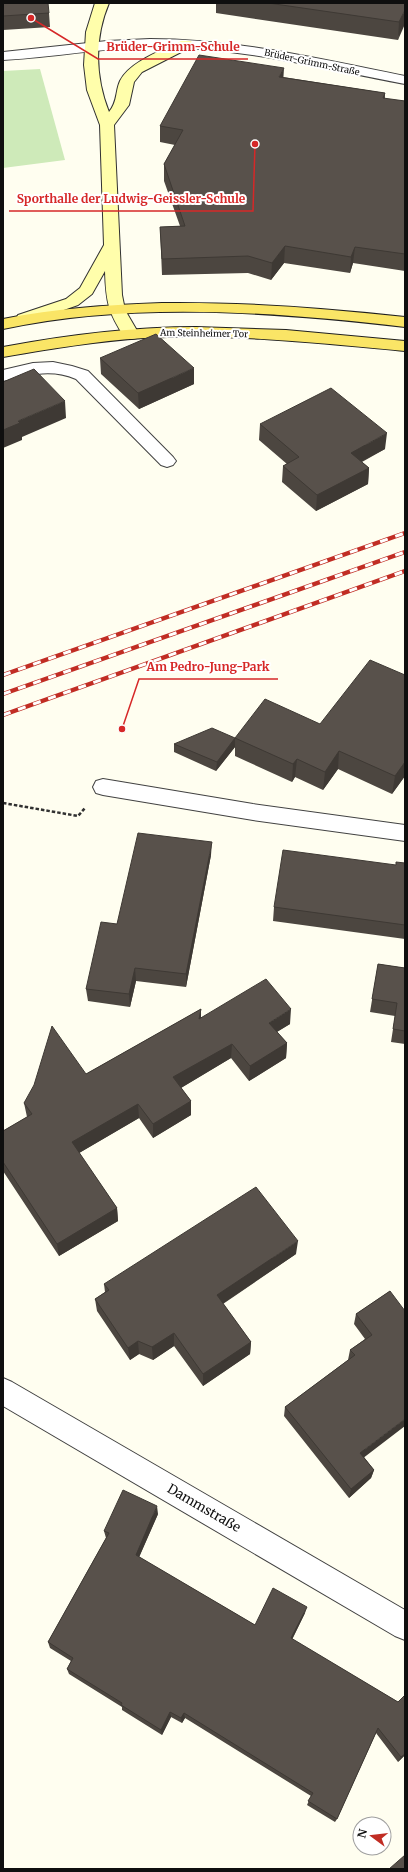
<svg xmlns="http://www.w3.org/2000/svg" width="408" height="1872" viewBox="0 0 408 1872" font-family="Merriweather,serif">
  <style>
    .green { fill: #ceeab9 }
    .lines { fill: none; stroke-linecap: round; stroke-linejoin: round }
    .street-casing { stroke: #424242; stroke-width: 2 }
    .secondary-casing { stroke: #313131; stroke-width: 2 }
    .primary-casing { stroke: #202020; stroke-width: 2 }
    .path { stroke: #313131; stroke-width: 2.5; stroke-dasharray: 3.5 2; stroke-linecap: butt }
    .street { fill: #fff; fill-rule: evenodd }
    .secondary { fill: #fffeab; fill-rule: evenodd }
    .primary { fill: #fae566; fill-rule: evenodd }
    .rail-casing { stroke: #c12d24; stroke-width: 4.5 }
    .rail { stroke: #fff; stroke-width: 3; stroke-dasharray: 8; stroke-linecap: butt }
    .wall { fill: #4c4640 }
    .shaded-wall { fill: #3e3934 }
    .building { fill: #58514b; stroke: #3e3934 }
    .labels { text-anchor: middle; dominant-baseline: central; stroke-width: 4; stroke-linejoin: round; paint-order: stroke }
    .far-street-label { font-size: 9px; fill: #0f0f0f; stroke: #fff }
    .near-street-label { font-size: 13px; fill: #0f0f0f; stroke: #fff }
    .leader { fill: none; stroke: #d62828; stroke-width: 1.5 }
    .callout-dot { fill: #d62828; stroke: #fff; stroke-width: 1.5 }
    .callout-label { font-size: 12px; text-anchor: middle; font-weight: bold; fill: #d62828; stroke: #fff; stroke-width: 4; stroke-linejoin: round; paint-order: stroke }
  </style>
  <rect width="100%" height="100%" fill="#fffef0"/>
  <!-- green -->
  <path class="green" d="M 40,69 L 65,160 L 3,168 L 3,71 Z"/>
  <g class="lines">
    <defs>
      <path id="street" d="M 150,39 C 237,39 320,59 405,76 L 405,84 C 326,69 247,49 166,47 C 111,46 58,57 3,60 L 3,52 L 107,41 Z
        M 53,362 L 72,366 L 88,371 L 173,457 L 176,461 L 173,465 L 167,467 L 161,465 L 76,379 C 51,368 28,375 3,381 L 3,370 L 33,363 Z
        M 103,779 L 253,804 L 405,825 L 405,841 L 253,820 L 103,795 L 96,793 L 93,787 L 96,781 Z
        M 3,1378 L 12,1382 L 405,1610 L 405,1640 L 395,1636 L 3,1406 Z"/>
      <path id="secondary" d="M 95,3 L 109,3 C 94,38 95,77 109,112 C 118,101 115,92 120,81 C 129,62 163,50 181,41 L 191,41 L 193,44 L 191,47 L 142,72 L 134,82 L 129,105 L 114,125 L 122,295 L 125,310 L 139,334 L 137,338 L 131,339 L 125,338 C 108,312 106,302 105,271 L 92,294 L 78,305 L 24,324 L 18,323 L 16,319 L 18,315 L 66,299 L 80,288 L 104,245 L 100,125 L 87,90 L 84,65 L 86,32 Z"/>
      <path id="primary" d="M 162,303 C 244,302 324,308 405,317 L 405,327 C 275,312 132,301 3,329 L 3,319 C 55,308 109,305 162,303 Z
        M 196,327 L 286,330 L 405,341 L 405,351 C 319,343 231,333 144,338 C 97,341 50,349 3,357 L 3,347 C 67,335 130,327 196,327 Z"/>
    </defs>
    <!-- street casing -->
    <use href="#street" class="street-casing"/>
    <!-- secondary casing -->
    <use href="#secondary" class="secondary-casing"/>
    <!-- primary casing -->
    <use href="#primary" class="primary-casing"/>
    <!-- path -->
    <path class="path" d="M 3,803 L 78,816 L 85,808"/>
    <!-- street -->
    <use href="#street" class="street"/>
    <!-- secondary -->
    <use href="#secondary" class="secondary"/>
    <!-- primary -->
    <use href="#primary" class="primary"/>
    <defs>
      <path id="rail" d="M 3,675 L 405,533
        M 3,694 L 405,552
        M 3,715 L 405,571"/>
    </defs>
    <!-- rail casing -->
    <use href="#rail" class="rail-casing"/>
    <!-- rail -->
    <use href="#rail" class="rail"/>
  </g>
  <!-- wall -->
  <path class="wall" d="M 3,3 L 49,13 L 50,27 L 3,30 Z
    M 216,3 L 405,3 L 398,40 L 216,13 Z
    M 283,77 L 385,93 L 385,99 L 405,101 L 405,271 L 353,263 L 350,273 L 284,263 L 271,280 L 248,273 L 162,275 L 160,227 L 180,226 L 164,181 L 164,164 L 175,145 L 160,142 L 160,126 Z
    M 100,358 L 194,384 L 139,409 L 101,374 Z
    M 260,424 L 385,449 L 362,462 L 369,468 L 368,484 L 316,511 L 282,482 L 283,466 L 287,464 L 259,440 Z
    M 405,675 L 405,776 L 392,794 L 338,769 L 323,790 L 295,777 L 292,782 L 235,756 L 235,747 L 216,771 L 174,752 L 174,744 L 235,738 L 320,724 Z
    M 211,855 L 186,987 L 136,981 L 130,1007 L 88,1001 L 86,989 L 117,924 Z
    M 405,863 L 405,939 L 273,921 L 274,907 L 396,865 Z
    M 378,964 L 405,968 L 405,1044 L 391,1042 L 395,1016 L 370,1012 Z
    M 201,1009 L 201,1017 L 290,1024 L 277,1032 L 287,1043 L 286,1058 L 249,1081 L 231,1058 L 181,1088 L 191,1101 L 191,1115 L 153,1138 L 139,1118 L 79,1153 L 117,1208 L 118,1221 L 59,1256 L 3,1171 L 3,1131 L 27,1117 L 24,1103 L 86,1074 Z
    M 296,1254 L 223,1304 L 251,1342 L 250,1354 L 203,1386 L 174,1346 L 153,1360 L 139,1354 L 130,1360 L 97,1311 L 95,1299 L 105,1292 L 104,1284 Z
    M 390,1291 L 364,1457 L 374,1470 L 371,1478 L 349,1498 L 284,1416 L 285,1407 L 348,1360 L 350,1350 L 365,1339 L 354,1324 L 356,1314 Z
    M 158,1514 L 139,1557 L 255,1625 L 305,1613 L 292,1639 L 398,1702 L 405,1695 L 405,1755 L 398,1762 L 376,1733 L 337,1819 L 335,1822 L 307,1805 L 311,1796 L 185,1718 L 182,1723 L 171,1717 L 162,1735 L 122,1710 L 122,1707 L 69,1674 L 67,1669 L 71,1661 L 50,1648 L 48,1642 L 106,1538 L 104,1531 Z"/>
  <!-- shaded-wall -->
  <path class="shaded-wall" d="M 405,10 L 405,24 L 398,40 L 399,22 Z
    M 284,68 L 283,84 L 279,77 Z
    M 285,246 L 284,263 L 271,280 L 272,263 Z
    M 355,247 L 353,263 L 350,273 L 351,257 Z
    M 194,368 L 194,384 L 139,409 L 138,393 Z
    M 65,401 L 66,418 L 22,437 L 22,440 L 3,448 L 3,430 L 18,421 Z
    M 387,433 L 385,449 L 349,468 L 351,453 Z
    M 369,468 L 368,484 L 316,511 L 317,495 Z
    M 235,738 L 235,747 L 216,771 L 217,762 Z
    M 339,751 L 338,769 L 323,790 L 325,772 Z
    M 297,759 L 295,777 L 292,782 L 293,764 Z
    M 405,762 L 405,776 L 392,794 L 395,776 Z
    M 212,842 L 211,855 L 186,987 L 186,974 Z
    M 135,968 L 136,981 L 130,1007 L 129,994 Z
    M 201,1009 L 201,1024 L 199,1019 Z
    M 291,1009 L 290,1024 L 268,1037 L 269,1023 Z
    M 287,1043 L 286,1058 L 249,1081 L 250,1066 Z
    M 232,1044 L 231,1058 L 174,1092 L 173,1077 Z
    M 191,1101 L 191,1115 L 153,1138 L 153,1124 Z
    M 138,1104 L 139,1118 L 74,1156 L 72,1142 Z
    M 117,1208 L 118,1221 L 59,1256 L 57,1244 Z
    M 298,1241 L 296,1254 L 216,1308 L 217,1295 Z
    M 174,1333 L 174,1346 L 153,1360 L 152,1347 Z
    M 138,1341 L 139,1354 L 130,1360 L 128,1348 Z
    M 251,1342 L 250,1354 L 203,1386 L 203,1374 Z
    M 405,1419 L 405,1426 L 358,1462 L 360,1453 Z
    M 374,1470 L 371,1478 L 349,1498 L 351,1489 Z
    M 157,1506 L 158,1514 L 137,1562 L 136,1555 Z
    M 307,1607 L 305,1613 L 290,1644 L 291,1638 Z
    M 170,1712 L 171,1717 L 162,1735 L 161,1730 Z
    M 184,1713 L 185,1718 L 182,1723 L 181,1718 Z
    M 405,1754 L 405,1755 L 398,1762 L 401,1757 Z"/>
  <!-- building -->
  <path class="building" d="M 3,3 L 48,3 L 49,13 L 3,16 Z
    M 268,3 L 405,3 L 405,10 L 399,22 Z
    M 199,55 L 284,68 L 279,77 L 385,93 L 383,98 L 405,101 L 405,254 L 355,247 L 351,257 L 285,246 L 272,263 L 248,256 L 162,259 L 160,227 L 185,226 L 164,164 L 183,130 L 160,126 Z
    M 156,334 L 194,368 L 138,393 L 100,358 Z
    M 34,369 L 65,401 L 18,421 L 20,423 L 3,430 L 3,382 Z
    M 331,388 L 387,433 L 351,453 L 369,468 L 317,495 L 283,466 L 299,457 L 260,424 Z
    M 370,660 L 405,675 L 405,762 L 395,776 L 339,751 L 325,772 L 297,759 L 293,764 L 235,738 L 265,699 L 320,724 Z
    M 212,728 L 235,738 L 217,762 L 174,744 Z
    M 138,833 L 212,842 L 186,974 L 135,968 L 129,994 L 86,989 L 101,922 L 117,924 Z
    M 283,850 L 396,865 L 396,862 L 405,863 L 405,925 L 274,907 Z
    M 378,964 L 405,968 L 405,1031 L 393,1029 L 397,1003 L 372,999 Z
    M 266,979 L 291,1009 L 269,1023 L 287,1043 L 250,1066 L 232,1044 L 173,1077 L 191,1101 L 153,1124 L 138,1104 L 72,1142 L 117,1208 L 57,1244 L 3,1162 L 3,1131 L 32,1114 L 24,1103 L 34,1085 L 52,1026 L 86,1074 L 201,1009 L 199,1019 Z
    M 256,1187 L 298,1241 L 217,1295 L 251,1342 L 203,1374 L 174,1333 L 152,1347 L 138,1341 L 128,1348 L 95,1299 L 109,1290 L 104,1284 Z
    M 390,1291 L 405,1311 L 405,1419 L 360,1453 L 374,1470 L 351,1489 L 285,1407 L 355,1355 L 350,1350 L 372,1335 L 356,1314 Z
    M 123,1490 L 157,1506 L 136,1555 L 255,1625 L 273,1588 L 307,1607 L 291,1638 L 398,1702 L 405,1695 L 405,1754 L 401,1757 L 378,1728 L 337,1819 L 308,1801 L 313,1793 L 184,1713 L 181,1718 L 170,1712 L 161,1730 L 121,1705 L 122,1703 L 67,1669 L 73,1658 L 48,1642 L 109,1533 L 104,1531 Z
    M 405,1855 L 405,1869 L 389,1869 Z"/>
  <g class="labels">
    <!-- far-street labels -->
    <g class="far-street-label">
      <text transform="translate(312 62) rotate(12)">Brüder-Grimm-Straße</text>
      <text transform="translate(204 333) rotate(1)">Am Steinheimer Tor</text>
    </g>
    <!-- near-street labels -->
    <g class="near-street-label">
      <text transform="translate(204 1508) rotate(30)">Dammstraße</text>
    </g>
  </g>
  <!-- callouts -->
  <path class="leader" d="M31 18L98 59H248M255 144L253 211H9M122 729L139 679H278"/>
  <g class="callout-dot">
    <circle cx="31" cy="18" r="4"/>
    <circle cx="255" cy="144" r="4"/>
    <circle cx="122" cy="729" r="4"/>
  </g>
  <g class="callout-label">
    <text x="173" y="51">Brüder-Grimm-Schule</text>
    <text x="131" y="203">Sporthalle der Ludwig-Geissler-Schule</text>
    <text x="208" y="671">Am Pedro-Jung-Park</text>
  </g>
  <!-- border -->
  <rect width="408" height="1872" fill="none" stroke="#0f0f0f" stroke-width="8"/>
  <!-- north arrow -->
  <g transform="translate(372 1836) rotate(285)"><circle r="19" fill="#ffffff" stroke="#9f9f9f"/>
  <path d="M0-3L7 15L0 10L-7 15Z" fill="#c12d24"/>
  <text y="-6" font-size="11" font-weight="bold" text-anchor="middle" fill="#0f0f0f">N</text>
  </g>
</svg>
